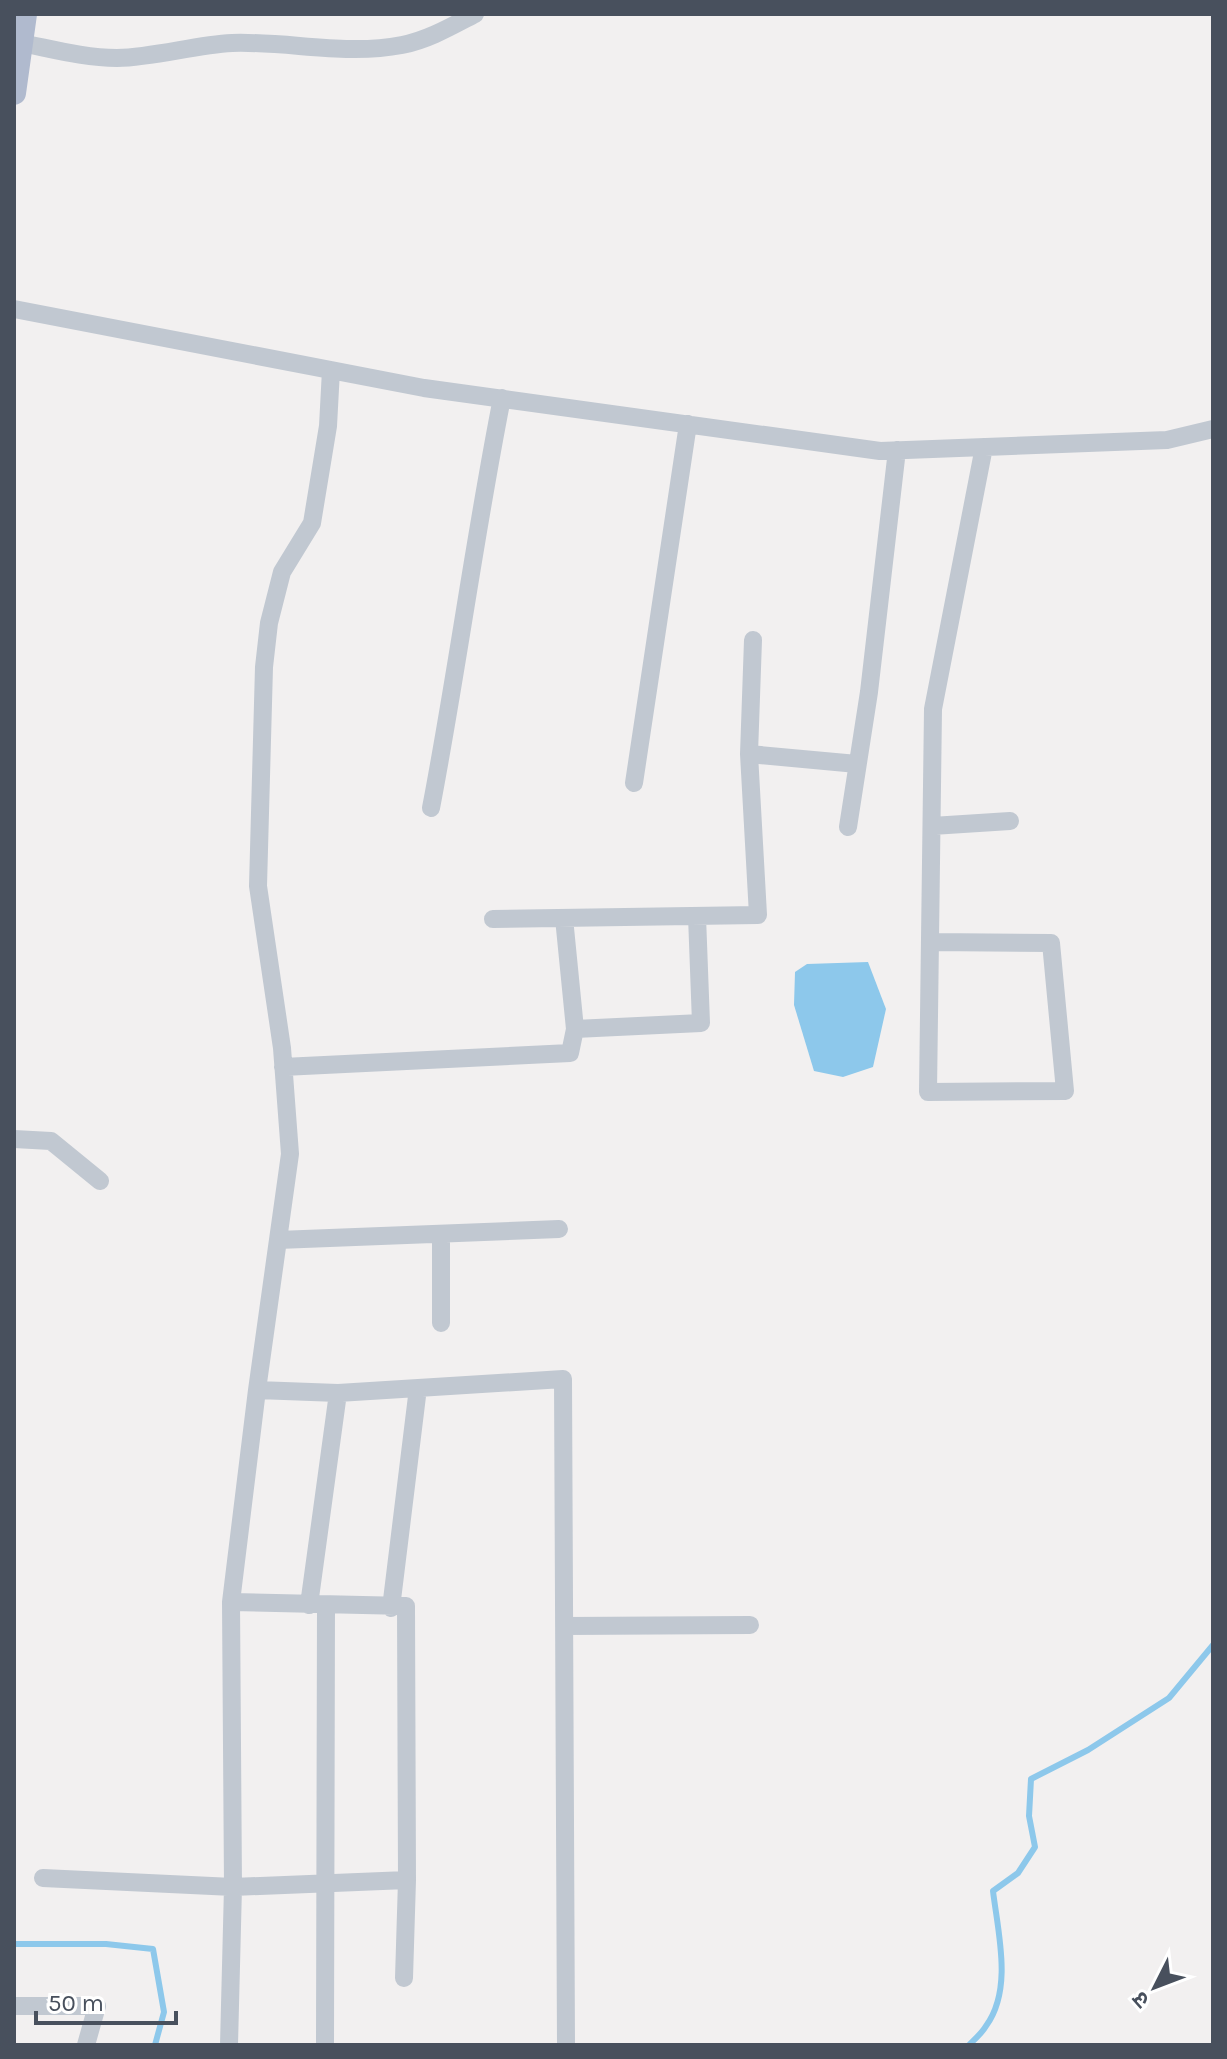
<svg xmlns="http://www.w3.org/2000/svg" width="1227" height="2059" viewBox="0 0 1227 2059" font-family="Karla,'Noto Sans Devanagari',sans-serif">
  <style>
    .water { fill: #8dc8eb }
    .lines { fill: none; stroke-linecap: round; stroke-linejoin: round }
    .stream { stroke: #8dc8eb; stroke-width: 6 }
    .minor { stroke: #c1c8d1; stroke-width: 18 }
    .major { stroke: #b0bace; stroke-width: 24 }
  </style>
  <rect width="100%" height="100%" fill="#f2f0f0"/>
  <!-- water -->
  <path class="water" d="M 868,962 L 886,1009 L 873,1067 L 843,1077 L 814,1071 L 794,1005 L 795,972 L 807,964 Z"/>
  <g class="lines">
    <!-- stream -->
    <path class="stream" d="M 14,1944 L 106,1944 L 153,1949 L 164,2012 L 155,2045
      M 969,2045 C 975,2039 982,2033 986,2026 C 1013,1989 998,1933 993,1891 L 1018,1873 L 1035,1847 L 1029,1816 L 1031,1779 L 1088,1750 L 1169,1698 L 1213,1645"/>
    <!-- minor -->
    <path class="minor" d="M 21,43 C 52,49 85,58 117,58 C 156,57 194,45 232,43 C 289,41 345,56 402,45 C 428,40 452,26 475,14
      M 14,309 L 424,388 L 880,451 L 1167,440 L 1213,429
      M 749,754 L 857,764
      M 634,783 L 688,424
      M 431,808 C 457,672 475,534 502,398
      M 932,826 L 1010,821
      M 848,827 L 869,692 L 897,450
      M 493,919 L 758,915 L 749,754 L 753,640
      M 930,942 L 1051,943 L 1065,1091 L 928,1092 L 933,709 L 984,447
      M 575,1029 L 701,1023 L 697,916
      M 283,1067 L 570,1053 L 575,1029 L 564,918
      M 14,1139 L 51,1141 L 100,1181
      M 278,1240 L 559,1229
      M 441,1323 L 441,1234
      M 257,1390 L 338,1393 L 563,1379 L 566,2045
      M 231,1602 L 406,1606 L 407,1880 L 404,1978
      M 309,1605 L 338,1393
      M 391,1608 L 418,1388
      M 565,1626 L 750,1625
      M 43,1878 L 233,1887 L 407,1880
      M 14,2006 L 97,2006 L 86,2045
      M 229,2045 L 233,1887 L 231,1602 L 257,1390 L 290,1154 L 282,1048 L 258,886 L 264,667 L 269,623 L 282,572 L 312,523 L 328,426 L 331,370
      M 325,2045 L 326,1605"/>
    <!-- major -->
    <path class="major" d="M 14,93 L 25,14"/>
  </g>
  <!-- border -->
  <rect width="1227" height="2059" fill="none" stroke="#48505d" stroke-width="32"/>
  <!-- north arrow -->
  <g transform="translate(1155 1987) rotate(228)" stroke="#ffffff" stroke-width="6" paint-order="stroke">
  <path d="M0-6L14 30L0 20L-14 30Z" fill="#48505d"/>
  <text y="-12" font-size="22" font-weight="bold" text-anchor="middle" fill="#48505d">उ</text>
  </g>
  <!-- scale -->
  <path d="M36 2011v12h140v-12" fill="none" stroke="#48505d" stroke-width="4"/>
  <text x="48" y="2011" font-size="24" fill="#48505d" stroke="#ffffff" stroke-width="6" paint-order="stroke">50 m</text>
</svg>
